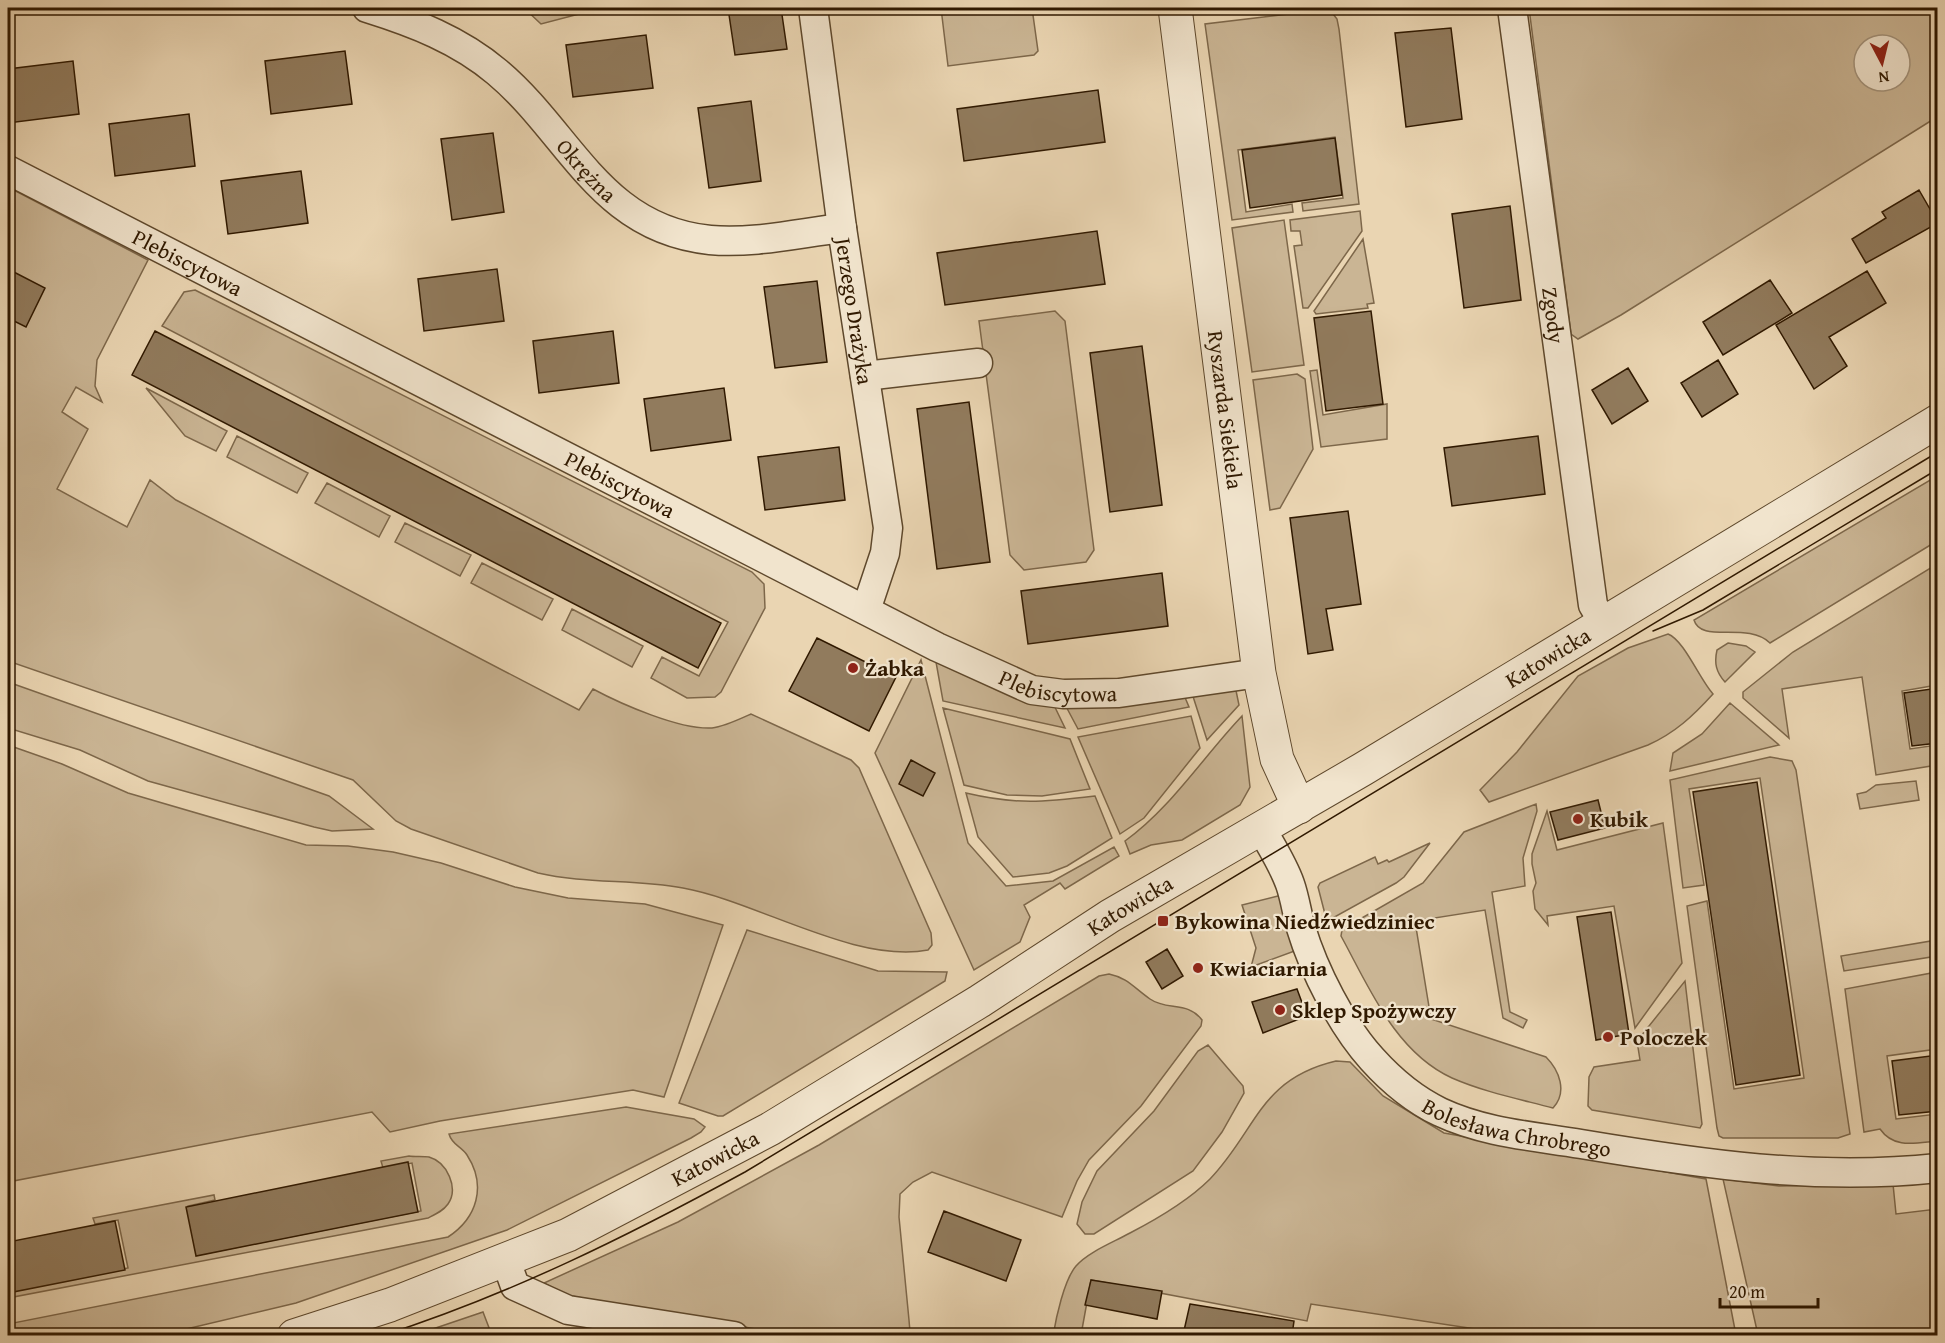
<svg xmlns="http://www.w3.org/2000/svg" width="1945" height="1343" viewBox="0 0 1945 1343" font-family="'Gentium Book Plus',serif">
  <style>
    .green { fill: #cab594; stroke: #7d674a; stroke-width: 1.5; fill-rule: evenodd }
    .building { fill: #917b5d; stroke: #301900; stroke-width: 1.5 }
    .lines { fill: none; stroke-linecap: round; stroke-linejoin: round }
    .minor-casing { stroke: #5e482c; stroke-width: 31 }
    .tertiary-casing { stroke: #5e482c; stroke-width: 35 }
    .minor { stroke: #f1e4cd; stroke-width: 28 }
    .tertiary { stroke: #f1e4cd; stroke-width: 33 }
    .tram { stroke: #301900; stroke-width: 1.5 }
    .poi-dot { fill: #8f2418; stroke: #f1e4cd; stroke-width: 2 }
    .labels { text-anchor: middle; dominant-baseline: central; stroke-width: 4.5; stroke-linejoin: round; paint-order: stroke }
    .street-label { font-size: 22px; fill: #301900; stroke: #f1e4cd }
    .poi-label { font-size: 22px; font-weight: bold; fill: #301900; stroke: #f1e4cd; text-anchor: start }
  </style>
  <rect width="100%" height="100%" fill="#ead5b2"/>
  <filter id="stains"><feTurbulence type="fractalNoise" baseFrequency=".00333" numOctaves="4"/><feColorMatrix values="0 0 0 0 .2 0 0 0 0 .09 0 0 0 0 .02 0 0 0 .5 -.17"/></filter>
  <radialGradient id="worn" r=".72"><stop offset=".6" stop-color="#630" stop-opacity="0"/><stop offset="1" stop-color="#630" stop-opacity=".3"/></radialGradient>
  <!-- green -->
  <path class="green" d="M 524,8 L 602,8 L 541,24 Z
    M 941,8 L 1032,8 L 1038,51 L 1034,55 L 948,66 Z
    M 1529,8 L 1937,8 L 1937,117 L 1621,315 L 1578,339 L 1571,334 ZM 1864,45 L 1900,45 L 1900,81 L 1864,81 Z
    M 1322,10 L 1330,10 L 1337,19 L 1339,29 L 1359,204 L 1303,211 L 1302,203 L 1343,198 L 1335,137 L 1238,150 L 1246,212 L 1292,204 L 1293,212 L 1232,220 L 1205,24 Z
    M 8,187 L 148,260 L 97,360 L 95,386 L 102,402 L 76,387 L 62,412 L 88,429 L 57,489 L 127,527 L 150,480 L 176,500 L 579,710 L 593,689 C 621,704 680,730 712,728 C 723,727 740,719 751,714 L 851,760 L 859,768 L 931,933 L 932,945 L 928,950 C 855,964 756,901 683,888 C 635,879 585,884 538,873 L 411,829 L 396,821 L 353,780 L 8,661 Z
    M 1360,211 L 1362,231 L 1308,308 L 1303,308 L 1294,246 L 1302,245 L 1300,231 L 1291,231 L 1290,220 Z
    M 1284,220 L 1304,365 L 1252,372 L 1232,228 Z
    M 1363,239 L 1374,303 L 1367,304 L 1368,308 L 1316,314 L 1314,311 Z
    M 195,290 L 752,572 L 764,584 L 765,608 L 721,692 L 715,697 L 687,698 L 651,678 L 662,657 L 699,676 L 728,622 L 162,326 L 184,292 Z
    M 1055,311 L 1065,321 L 1094,550 L 1086,562 L 1024,570 L 1010,555 L 979,321 Z
    M 1317,370 L 1323,415 L 1387,404 L 1387,439 L 1321,447 L 1310,371 Z
    M 1297,374 L 1305,379 L 1313,449 L 1280,508 L 1270,510 L 1253,380 Z
    M 146,388 L 227,431 L 216,451 L 185,436 Z
    M 237,436 L 308,473 L 297,493 L 227,457 Z
    M 1937,476 L 1937,541 L 1770,643 C 1747,621 1701,644 1694,620 Z
    M 327,483 L 390,516 L 379,537 L 315,503 Z
    M 405,523 L 471,555 L 460,576 L 395,542 Z
    M 482,563 L 553,599 L 542,620 L 471,583 Z
    M 1937,564 L 1937,685 L 1902,691 L 1910,749 L 1937,745 L 1937,765 L 1876,775 L 1862,677 L 1782,689 L 1789,738 L 1743,698 L 1743,692 L 1793,652 Z
    M 572,609 L 643,646 L 632,667 L 562,630 Z
    M 1668,634 C 1684,640 1700,680 1713,694 C 1693,716 1675,733 1648,745 L 1489,802 L 1480,790 L 1517,752 L 1578,676 L 1628,648 Z
    M 1728,643 L 1746,646 L 1755,652 L 1725,682 C 1716,672 1714,663 1717,650 Z
    M 921,660 L 968,843 L 1006,886 L 1053,881 L 1114,847 L 1119,856 L 1065,889 L 1060,883 L 1024,905 L 1030,917 L 1020,942 L 974,970 L 875,753 Z
    M 936,662 L 1050,697 L 1065,728 L 943,701 Z
    M 1234,681 L 1239,705 L 1207,740 L 1190,687 Z
    M 8,682 L 329,796 L 373,829 L 332,831 L 314,827 L 148,781 L 80,750 L 8,728 Z
    M 1181,688 L 1189,707 L 1078,729 L 1062,699 Z
    M 1730,703 L 1779,745 L 1670,771 L 1673,753 L 1702,734 Z
    M 943,708 L 1070,739 L 1090,789 L 1042,796 L 1007,795 L 964,785 Z
    M 1191,716 L 1200,748 L 1144,818 L 1120,834 L 1078,737 Z
    M 1242,716 L 1250,787 L 1240,805 L 1182,840 L 1151,845 L 1130,854 L 1125,841 C 1171,808 1203,757 1242,716 Z
    M 8,745 L 62,764 L 128,793 L 306,845 L 348,846 L 393,852 L 441,863 L 515,887 L 568,898 L 645,904 L 723,925 L 664,1097 L 633,1090 L 440,1121 L 390,1132 L 372,1112 L 8,1182 Z
    M 1770,757 L 1792,761 L 1796,770 L 1850,1134 L 1838,1138 L 1723,1138 L 1719,1136 L 1717,1128 L 1687,906 L 1707,901 L 1734,1089 L 1804,1078 L 1760,778 L 1689,789 L 1704,885 L 1683,888 L 1670,780 Z
    M 1916,781 L 1919,800 L 1860,809 L 1857,794 L 1866,792 L 1876,785 Z
    M 966,793 C 1017,805 1044,802 1095,796 L 1112,838 L 1067,866 L 1049,873 L 1013,877 L 978,837 Z
    M 1536,804 L 1537,811 L 1523,858 L 1525,886 L 1492,892 L 1510,1012 L 1527,1020 L 1523,1028 L 1503,1018 L 1485,910 L 1415,921 L 1431,1019 L 1546,1057 C 1559,1070 1568,1092 1553,1108 C 1519,1099 1484,1092 1452,1078 C 1395,1052 1369,987 1341,936 L 1342,930 L 1348,926 L 1423,883 L 1464,832 Z
    M 1547,811 L 1557,850 L 1663,823 L 1682,963 L 1635,1028 L 1614,906 L 1547,916 L 1548,925 L 1535,909 L 1533,891 L 1536,883 L 1532,864 L 1532,854 Z
    M 1430,843 L 1404,877 L 1396,883 L 1331,919 L 1326,918 L 1318,887 L 1320,883 L 1375,857 L 1378,864 L 1387,860 L 1389,862 Z
    M 1286,894 L 1300,949 L 1251,967 L 1256,948 L 1242,905 Z
    M 747,930 L 878,971 L 947,972 L 945,981 L 723,1116 L 718,1116 L 679,1103 Z
    M 1937,940 L 1937,956 L 1844,971 L 1841,956 Z
    M 1937,972 L 1937,1049 L 1887,1056 L 1896,1119 L 1937,1114 L 1937,1141 C 1915,1143 1894,1149 1880,1129 L 1864,1132 L 1845,989 Z
    M 1109,974 C 1128,978 1134,988 1150,999 C 1167,1011 1188,1001 1202,1020 L 1201,1026 L 1141,1106 L 1089,1160 L 1077,1181 L 1062,1217 L 932,1172 L 913,1182 L 900,1194 L 899,1217 L 909,1320 L 910,1332 L 907,1335 L 800,1336 L 772,1332 L 566,1295 L 544,1283 L 678,1222 L 819,1145 L 1099,976 Z
    M 1685,981 L 1702,1124 L 1700,1128 L 1592,1110 L 1588,1106 L 1589,1077 L 1594,1067 L 1640,1060 L 1637,1041 Z
    M 1208,1045 L 1243,1086 L 1244,1093 L 1222,1132 L 1193,1171 L 1094,1234 L 1085,1234 L 1077,1224 L 1082,1202 L 1097,1171 L 1154,1111 L 1198,1051 Z
    M 1336,1061 L 1350,1062 L 1383,1096 L 1444,1133 L 1706,1179 L 1736,1335 L 1515,1335 L 1311,1304 L 1307,1321 L 1091,1280 L 1081,1335 L 1053,1336 C 1056,1318 1064,1280 1076,1266 C 1088,1252 1114,1242 1130,1233 C 1157,1219 1189,1200 1210,1179 C 1257,1130 1259,1079 1336,1061 Z
    M 626,1107 L 694,1119 L 705,1127 L 701,1132 L 691,1138 L 507,1230 L 296,1303 L 161,1335 L 8,1335 L 8,1324 L 448,1237 C 477,1218 487,1186 467,1155 C 461,1146 452,1145 449,1134 Z
    M 409,1156 C 415,1157 423,1156 429,1157 C 447,1162 459,1188 448,1204 C 443,1211 436,1214 428,1218 L 8,1298 L 8,1292 L 128,1268 L 118,1220 L 95,1224 L 93,1218 L 214,1195 L 215,1200 L 188,1206 L 198,1255 L 421,1211 L 412,1163 L 383,1168 L 381,1161 Z
    M 1723,1179 L 1779,1186 L 1893,1184 L 1896,1214 L 1937,1209 L 1937,1335 L 1758,1335 Z
    M 483,1312 L 491,1333 L 487,1335 L 415,1335 Z"/>
  <!-- building -->
  <path class="building" d="M 728,8 L 781,8 L 787,49 L 735,55 Z
    M 1451,28 L 1462,119 L 1406,127 L 1395,33 Z
    M 646,35 L 653,88 L 573,97 L 566,45 Z
    M 345,51 L 352,104 L 271,114 L 265,61 Z
    M 73,61 L 79,114 L 8,123 L 8,69 Z
    M 1098,90 L 1105,142 L 964,161 L 957,109 Z
    M 751,101 L 761,181 L 709,188 L 698,108 Z
    M 189,114 L 195,166 L 115,176 L 109,124 Z
    M 493,133 L 504,212 L 452,220 L 441,139 Z
    M 1335,138 L 1342,195 L 1250,208 L 1242,150 Z
    M 301,171 L 308,223 L 228,234 L 221,181 Z
    M 1919,190 L 1938,223 L 1866,263 L 1852,239 L 1886,218 L 1882,212 Z
    M 1510,206 L 1521,300 L 1464,308 L 1452,214 Z
    M 1097,231 L 1105,284 L 945,305 L 937,253 Z
    M 8,269 L 45,288 L 26,327 L 8,318 Z
    M 497,269 L 504,321 L 424,331 L 418,279 Z
    M 1867,271 L 1886,303 L 1829,337 L 1847,366 L 1814,389 L 1776,325 Z
    M 1770,280 L 1792,313 L 1723,355 L 1703,322 Z
    M 817,281 L 827,362 L 775,368 L 764,287 Z
    M 1371,311 L 1383,404 L 1326,411 L 1314,318 Z
    M 155,331 L 721,623 L 698,668 L 132,375 Z
    M 613,331 L 619,383 L 539,393 L 533,341 Z
    M 1142,346 L 1162,505 L 1110,512 L 1090,353 Z
    M 1718,360 L 1738,394 L 1702,417 L 1681,383 Z
    M 1628,368 L 1648,401 L 1612,424 L 1592,390 Z
    M 724,388 L 731,440 L 651,451 L 644,399 Z
    M 969,402 L 990,562 L 937,569 L 917,409 Z
    M 1538,436 L 1545,494 L 1452,506 L 1444,448 Z
    M 839,447 L 845,500 L 765,510 L 758,457 Z
    M 1348,511 L 1361,604 L 1326,609 L 1333,650 L 1308,654 L 1290,518 Z
    M 1162,573 L 1168,626 L 1028,644 L 1021,591 Z
    M 817,638 L 896,677 L 869,731 L 789,691 Z
    M 1938,688 L 1938,743 L 1912,746 L 1904,693 Z
    M 911,760 L 935,773 L 923,796 L 899,784 Z
    M 1757,782 L 1800,1075 L 1736,1085 L 1693,792 Z
    M 1598,800 L 1605,828 L 1558,840 L 1550,812 Z
    M 1611,912 L 1629,1034 L 1596,1040 L 1577,917 Z
    M 1167,949 L 1183,976 L 1162,989 L 1146,962 Z
    M 1297,989 L 1307,1016 L 1263,1033 L 1252,1002 Z
    M 1938,1055 L 1938,1111 L 1899,1115 L 1892,1061 Z
    M 408,1162 L 418,1212 L 196,1256 L 186,1207 Z
    M 944,1211 L 1021,1240 L 1006,1281 L 928,1252 Z
    M 115,1221 L 125,1270 L 8,1293 L 8,1242 Z
    M 1091,1280 L 1162,1291 L 1157,1319 L 1085,1305 Z
    M 1190,1304 L 1294,1321 L 1292,1335 L 1183,1335 Z"/>
  <g class="lines">
    <defs>
      <g id="minor">
        <path id="s1" d="M 367,8 C 415,23 459,40 497,72 C 570,133 600,229 710,240 C 753,244 799,233 842,228"/>
        <path id="s2" d="M 813,8 L 842,228 L 888,528 L 885,553 L 866,610"/>
        <path id="s3" d="M 1512,8 L 1593,605 L 1603,622"/>
        <path id="s4" d="M 8,170 L 937,647 L 1032,690 L 1063,694 L 1119,693 L 1259,673"/>
        <path d="M 865,376 L 978,363"/>
        <path id="s5" d="M 1261,828 C 1271,846 1283,864 1290,884 C 1295,898 1297,914 1301,928 C 1314,971 1342,1026 1372,1059 C 1390,1079 1415,1100 1440,1112 C 1485,1133 1533,1136 1581,1144 C 1701,1164 1816,1181 1938,1168"/>
        <path d="M 506,1261 L 515,1286 L 568,1310 L 734,1336"/>
      </g>
      <g id="tertiary">
        <path id="s6" d="M 1175,8 L 1259,673 L 1277,759 L 1299,807"/>
        <path id="s7" d="M 294,1336 L 390,1305 L 568,1235 L 770,1129 L 980,1001 L 1110,916 L 1363,769 L 1938,421"/>
      </g>
    </defs>
    <!-- minor casing -->
    <use href="#minor" class="minor-casing"/>
    <!-- tertiary casing -->
    <use href="#tertiary" class="tertiary-casing"/>
    <!-- minor -->
    <use href="#minor" class="minor"/>
    <!-- tertiary -->
    <use href="#tertiary" class="tertiary"/>
    <!-- tram -->
    <path class="tram" d="M 1653,631 L 1703,610 L 1938,469
      M 381,1336 C 509,1295 628,1236 745,1172 L 1938,452"/>
  </g>
  <!-- markers -->
  <g class="poi-dot">
    <circle cx="853" cy="668" r="6"/>
    <circle cx="1578" cy="819" r="6"/>
    <rect x="1157" y="915" width="12" height="12" rx="3"/>
    <circle cx="1198" cy="968" r="6"/>
    <circle cx="1280" cy="1010" r="6"/>
    <circle cx="1608" cy="1037" r="6"/>
  </g>
  <g class="labels">
    <!-- street labels -->
    <g class="street-label">
      <text stroke="none"><textPath href="#s1" startOffset="279">Okrężna</textPath></text>
      <text stroke="none"><textPath href="#s4" startOffset="202">Plebiscytowa</textPath></text>
      <text stroke="none"><textPath href="#s2" startOffset="306">Jerzego Drażyka</textPath></text>
      <text stroke="none"><textPath href="#s3" startOffset="310">Zgody</textPath></text>
      <text stroke="none"><textPath href="#s6" startOffset="405">Ryszarda Siekiela</textPath></text>
      <text stroke="none"><textPath href="#s4" startOffset="688">Plebiscytowa</textPath></text>
      <text stroke="none"><textPath href="#s7" startOffset="1430">Katowicka</textPath></text>
      <text stroke="none"><textPath href="#s4" startOffset="1174">Plebiscytowa</textPath></text>
      <text stroke="none"><textPath href="#s7" startOffset="944">Katowicka</textPath></text>
      <text stroke="none"><textPath href="#s5" startOffset="424">Bolesława Chrobrego</textPath></text>
      <text stroke="none"><textPath href="#s7" startOffset="458">Katowicka</textPath></text>
    </g>
    <!-- poi labels -->
    <g class="poi-label">
      <text x="865" y="668">Żabka</text>
      <text x="1590" y="819">Kubik</text>
      <text x="1175" y="921">Bykowina Niedźwiedziniec</text>
      <text x="1210" y="968">Kwiaciarnia</text>
      <text x="1292" y="1010">Sklep Spożywczy</text>
      <text x="1620" y="1037">Poloczek</text>
    </g>
  </g>
  <!-- margin -->
  <rect width="1945" height="1343" fill="none" stroke="#ead5b2" stroke-width="30"/>
  <rect x="9" y="9" width="1927" height="1325" fill="none" stroke="#301900" stroke-width="3"/>
  <rect x="15" y="15" width="1915" height="1313" fill="none" stroke="#301900" stroke-width="1.5"/>
  <!-- north arrow -->
  <g transform="translate(1882 63) rotate(173)"><circle r="28" fill="#f1e4cd" stroke="#a4937b" stroke-width="1.5"/>
  <path d="M0-4.5L10 22L0 15L-10 22Z" fill="#8f2418"/>
  <text y="-9" font-size="16" font-weight="bold" text-anchor="middle" fill="#301900">N</text>
  </g>
  <!-- scale -->
  <path d="M1720 1298v9h98v-9" fill="none" stroke="#301900" stroke-width="3"/>
  <text x="1729" y="1298" font-size="18" fill="#301900" stroke="#f1e4cd" stroke-width="4.5" paint-order="stroke">20 m</text>
  <rect width="100%" height="100%" filter="url(#stains)"/>
  <rect width="100%" height="100%" fill="url(#worn)"/>
</svg>
